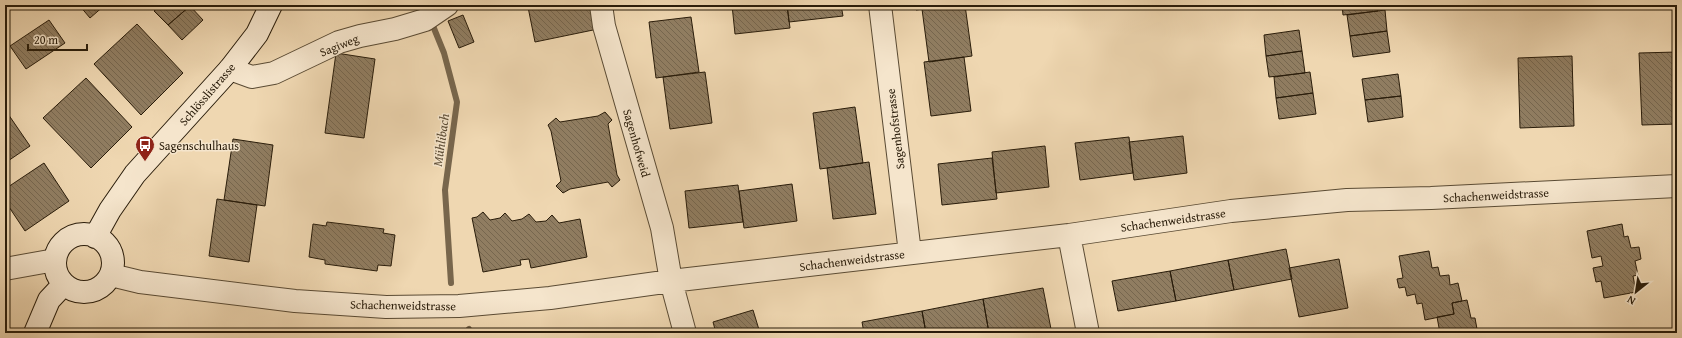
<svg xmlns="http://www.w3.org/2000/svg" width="1682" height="338" viewBox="0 0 1682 338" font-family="'Gentium Book Plus',serif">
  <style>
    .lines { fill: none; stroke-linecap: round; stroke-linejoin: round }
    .stream { stroke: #78664c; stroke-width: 6 }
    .building { fill: url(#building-back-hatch); stroke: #291c0a }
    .street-casing { stroke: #5a4b34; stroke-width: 24 }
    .secondary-casing { stroke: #291c0a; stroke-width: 24 }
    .street { stroke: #f5e5cc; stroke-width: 22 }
    .secondary { stroke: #f5e5cc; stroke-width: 22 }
    .labels { text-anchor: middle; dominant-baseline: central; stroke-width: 3; stroke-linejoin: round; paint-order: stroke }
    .street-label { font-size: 12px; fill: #291c0a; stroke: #f5e5cc }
    .poi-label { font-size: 12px; fill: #291c0a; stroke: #f5e5cc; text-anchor: start }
    .water-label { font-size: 13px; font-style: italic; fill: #5d4d36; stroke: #f5e5cc }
  </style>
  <defs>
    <pattern id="building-back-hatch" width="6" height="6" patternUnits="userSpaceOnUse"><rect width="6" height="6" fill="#907d61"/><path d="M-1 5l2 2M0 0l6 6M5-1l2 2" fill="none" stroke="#76664e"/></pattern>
  </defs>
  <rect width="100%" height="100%" fill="#efd7b1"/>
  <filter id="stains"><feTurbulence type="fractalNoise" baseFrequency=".005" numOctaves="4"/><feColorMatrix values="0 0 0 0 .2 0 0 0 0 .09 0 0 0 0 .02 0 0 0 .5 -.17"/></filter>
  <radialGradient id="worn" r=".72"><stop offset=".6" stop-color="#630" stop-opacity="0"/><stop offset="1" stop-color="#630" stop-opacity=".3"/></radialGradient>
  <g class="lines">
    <!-- stream -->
    <path class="stream" d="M 431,21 L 444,53 L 457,102 L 445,190 L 451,283
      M 469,329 L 471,333"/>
  </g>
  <!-- building -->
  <path class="building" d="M 79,5 L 105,5 L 90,18 Z
    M 161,5 L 189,5 L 190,6 L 168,25 L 154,11 Z
    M 535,5 L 593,5 L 598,29 L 535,42 L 528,7 Z
    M 732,5 L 787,5 L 790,28 L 735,34 Z
    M 787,5 L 841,5 L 843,16 L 789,22 Z
    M 916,5 L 954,5 L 916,10 Z
    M 954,5 L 965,5 L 972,56 L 929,62 L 922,9 Z
    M 1342,5 L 1378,5 L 1378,11 L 1343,15 Z
    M 190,6 L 203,20 L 182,40 L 168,25 Z
    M 1385,10 L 1387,31 L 1350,36 L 1347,15 Z
    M 463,15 L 474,42 L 459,48 L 448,21 Z
    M 691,17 L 699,72 L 656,78 L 649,22 Z
    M 49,20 L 65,43 L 26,69 L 10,46 Z
    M 137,24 L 183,73 L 141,115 L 94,64 Z
    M 1299,30 L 1302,51 L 1266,56 L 1264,35 Z
    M 1387,31 L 1390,52 L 1353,57 L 1350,36 Z
    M 1302,51 L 1305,73 L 1269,77 L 1266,56 Z
    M 1677,52 L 1677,124 L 1642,125 L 1639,53 Z
    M 336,53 L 375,59 L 364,138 L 325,133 Z
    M 1572,56 L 1574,126 L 1520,128 L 1518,58 Z
    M 964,57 L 971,111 L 931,116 L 924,62 Z
    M 705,72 L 712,123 L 670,129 L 663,77 Z
    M 1310,72 L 1313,93 L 1276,98 L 1274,77 Z
    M 1398,74 L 1401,96 L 1365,100 L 1362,79 Z
    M 86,78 L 132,127 L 91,168 L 43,118 Z
    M 1313,93 L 1316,114 L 1279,119 L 1276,98 Z
    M 1401,96 L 1403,117 L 1368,122 L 1365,100 Z
    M 855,107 L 863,163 L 820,169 L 813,113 Z
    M 6,111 L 30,146 L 5,163 L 5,112 Z
    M 605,112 L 612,120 L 608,124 L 617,175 L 620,180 L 612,187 L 608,182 L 570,189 L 563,193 L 556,186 L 561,181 L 551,131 L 548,125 L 556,118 L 560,122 L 598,116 Z
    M 1183,136 L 1187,173 L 1134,180 L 1129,142 Z
    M 1129,137 L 1133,173 L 1080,180 L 1075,143 Z
    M 233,139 L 273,145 L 265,206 L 224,200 Z
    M 1045,146 L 1049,187 L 996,193 L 992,152 Z
    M 992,158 L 997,199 L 942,205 L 938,164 Z
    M 869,162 L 876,214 L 833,219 L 827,168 Z
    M 44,163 L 69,201 L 25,231 L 5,201 L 5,189 Z
    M 792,184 L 797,221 L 744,228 L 739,191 Z
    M 738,185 L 743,222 L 689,228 L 685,191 Z
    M 217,199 L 257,205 L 249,262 L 209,256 Z
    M 483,212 L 490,220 L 500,218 L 505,213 L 512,221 L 522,219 L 529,214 L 536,222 L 546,221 L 552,215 L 559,223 L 580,219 L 587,257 L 531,268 L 529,259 L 520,260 L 521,265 L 483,272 L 472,218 L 477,217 Z
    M 327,222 L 384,229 L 383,233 L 395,235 L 391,266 L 378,265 L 377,271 L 325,264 L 325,260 L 309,257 L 313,224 L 326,226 Z
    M 1622,224 L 1624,237 L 1628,236 L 1631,248 L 1639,247 L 1641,259 L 1635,261 L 1638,275 L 1633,276 L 1636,292 L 1604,298 L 1601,281 L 1596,282 L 1593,268 L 1603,266 L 1601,256 L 1592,258 L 1587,231 Z
    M 1286,249 L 1292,279 L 1234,290 L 1228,260 Z
    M 1429,251 L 1432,268 L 1438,267 L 1440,276 L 1449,275 L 1450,285 L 1458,283 L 1462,301 L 1452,303 L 1454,314 L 1425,320 L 1422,303 L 1417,304 L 1415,294 L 1407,296 L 1405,287 L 1399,288 L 1397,279 L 1403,278 L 1399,256 Z
    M 1339,259 L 1348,308 L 1299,317 L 1289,268 Z
    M 1228,260 L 1234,290 L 1176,301 L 1170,271 Z
    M 1170,271 L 1176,301 L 1118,311 L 1112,281 Z
    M 1043,288 L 1051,329 L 1029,333 L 989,333 L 983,299 Z
    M 983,299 L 989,333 L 926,333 L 922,311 Z
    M 1467,300 L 1471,318 L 1475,318 L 1477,329 L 1471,331 L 1471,333 L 1440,333 L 1437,317 L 1454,314 L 1452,303 Z
    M 753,310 L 760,333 L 716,333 L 713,322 Z
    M 922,311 L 926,333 L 864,333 L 862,322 Z"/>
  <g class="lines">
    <defs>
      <path id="street" d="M 601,5 L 604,26 L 662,228 L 671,281 L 685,333
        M 880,5 L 910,253
        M 230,69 L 252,77 L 274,73 L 339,42 L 360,36 L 395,29 L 425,20 L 447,5
        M 1069,235 L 1088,333
        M 5,269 L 55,260
        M 111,275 L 140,282 L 295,301 L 386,307 L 459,306 L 550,298 L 671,281 L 1069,235 L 1231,211 L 1347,200 L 1431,198 L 1677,186"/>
      <path id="secondary" d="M55 263a29 29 0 1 1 58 0a29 29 0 1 1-58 0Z
        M 95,237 L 110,210 L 135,174 L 230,69 L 257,34 L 271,5
        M 35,333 L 49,300 L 64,284"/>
    </defs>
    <!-- street casing -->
    <use href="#street" class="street-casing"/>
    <!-- secondary casing -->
    <use href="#secondary" class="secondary-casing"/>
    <!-- street -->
    <use href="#street" class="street"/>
    <!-- secondary -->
    <use href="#secondary" class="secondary"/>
  </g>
  <!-- icons -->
  <defs>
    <symbol id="bus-pin" viewBox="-11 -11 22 30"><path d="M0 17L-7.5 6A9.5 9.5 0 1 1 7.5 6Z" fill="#8f2418" stroke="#f5e5cc"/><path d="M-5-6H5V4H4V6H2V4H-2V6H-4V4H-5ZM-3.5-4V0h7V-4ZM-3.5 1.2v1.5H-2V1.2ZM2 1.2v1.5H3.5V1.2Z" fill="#fff"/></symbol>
  </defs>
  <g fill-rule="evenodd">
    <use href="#bus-pin" x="134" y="134" width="22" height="30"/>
  </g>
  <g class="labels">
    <!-- street labels -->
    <g class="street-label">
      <text transform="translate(339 45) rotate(-22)">Sagiweg</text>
      <text transform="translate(207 94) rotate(-49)">Schlösslistrasse</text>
      <text transform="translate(895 129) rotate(-97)">Sagenhofstrasse</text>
      <text transform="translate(637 143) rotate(74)">Sagenhofweid</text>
      <text transform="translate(1496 195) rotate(-3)">Schachenweidstrasse</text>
      <text transform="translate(1173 220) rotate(-8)">Schachenweidstrasse</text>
      <text transform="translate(852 260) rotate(-7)">Schachenweidstrasse</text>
      <text transform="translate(403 305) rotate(1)">Schachenweidstrasse</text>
    </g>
    <!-- poi labels -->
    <g class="poi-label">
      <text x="159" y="145">Sagenschulhaus</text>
    </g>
    <!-- water labels -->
    <g class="water-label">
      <text transform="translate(441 140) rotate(-82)">Mühlibach</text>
    </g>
  </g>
  <!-- margin -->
  <rect width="1682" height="338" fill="none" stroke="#efd7b1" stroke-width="20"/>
  <rect x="6" y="6" width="1670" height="326" fill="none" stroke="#291c0a" stroke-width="2"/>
  <rect x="10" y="10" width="1662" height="318" fill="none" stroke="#291c0a"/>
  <!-- north arrow -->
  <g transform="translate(1636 292) rotate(210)" stroke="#f5e5cc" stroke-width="3" paint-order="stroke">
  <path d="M0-3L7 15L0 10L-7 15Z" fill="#291c0a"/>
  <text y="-6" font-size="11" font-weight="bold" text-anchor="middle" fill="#291c0a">N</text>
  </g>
  <!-- scale -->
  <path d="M28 44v6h59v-6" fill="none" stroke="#291c0a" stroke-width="2"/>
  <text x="34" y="44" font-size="12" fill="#291c0a" stroke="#f5e5cc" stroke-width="3" paint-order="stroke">20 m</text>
  <rect width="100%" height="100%" filter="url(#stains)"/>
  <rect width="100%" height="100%" fill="url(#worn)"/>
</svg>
